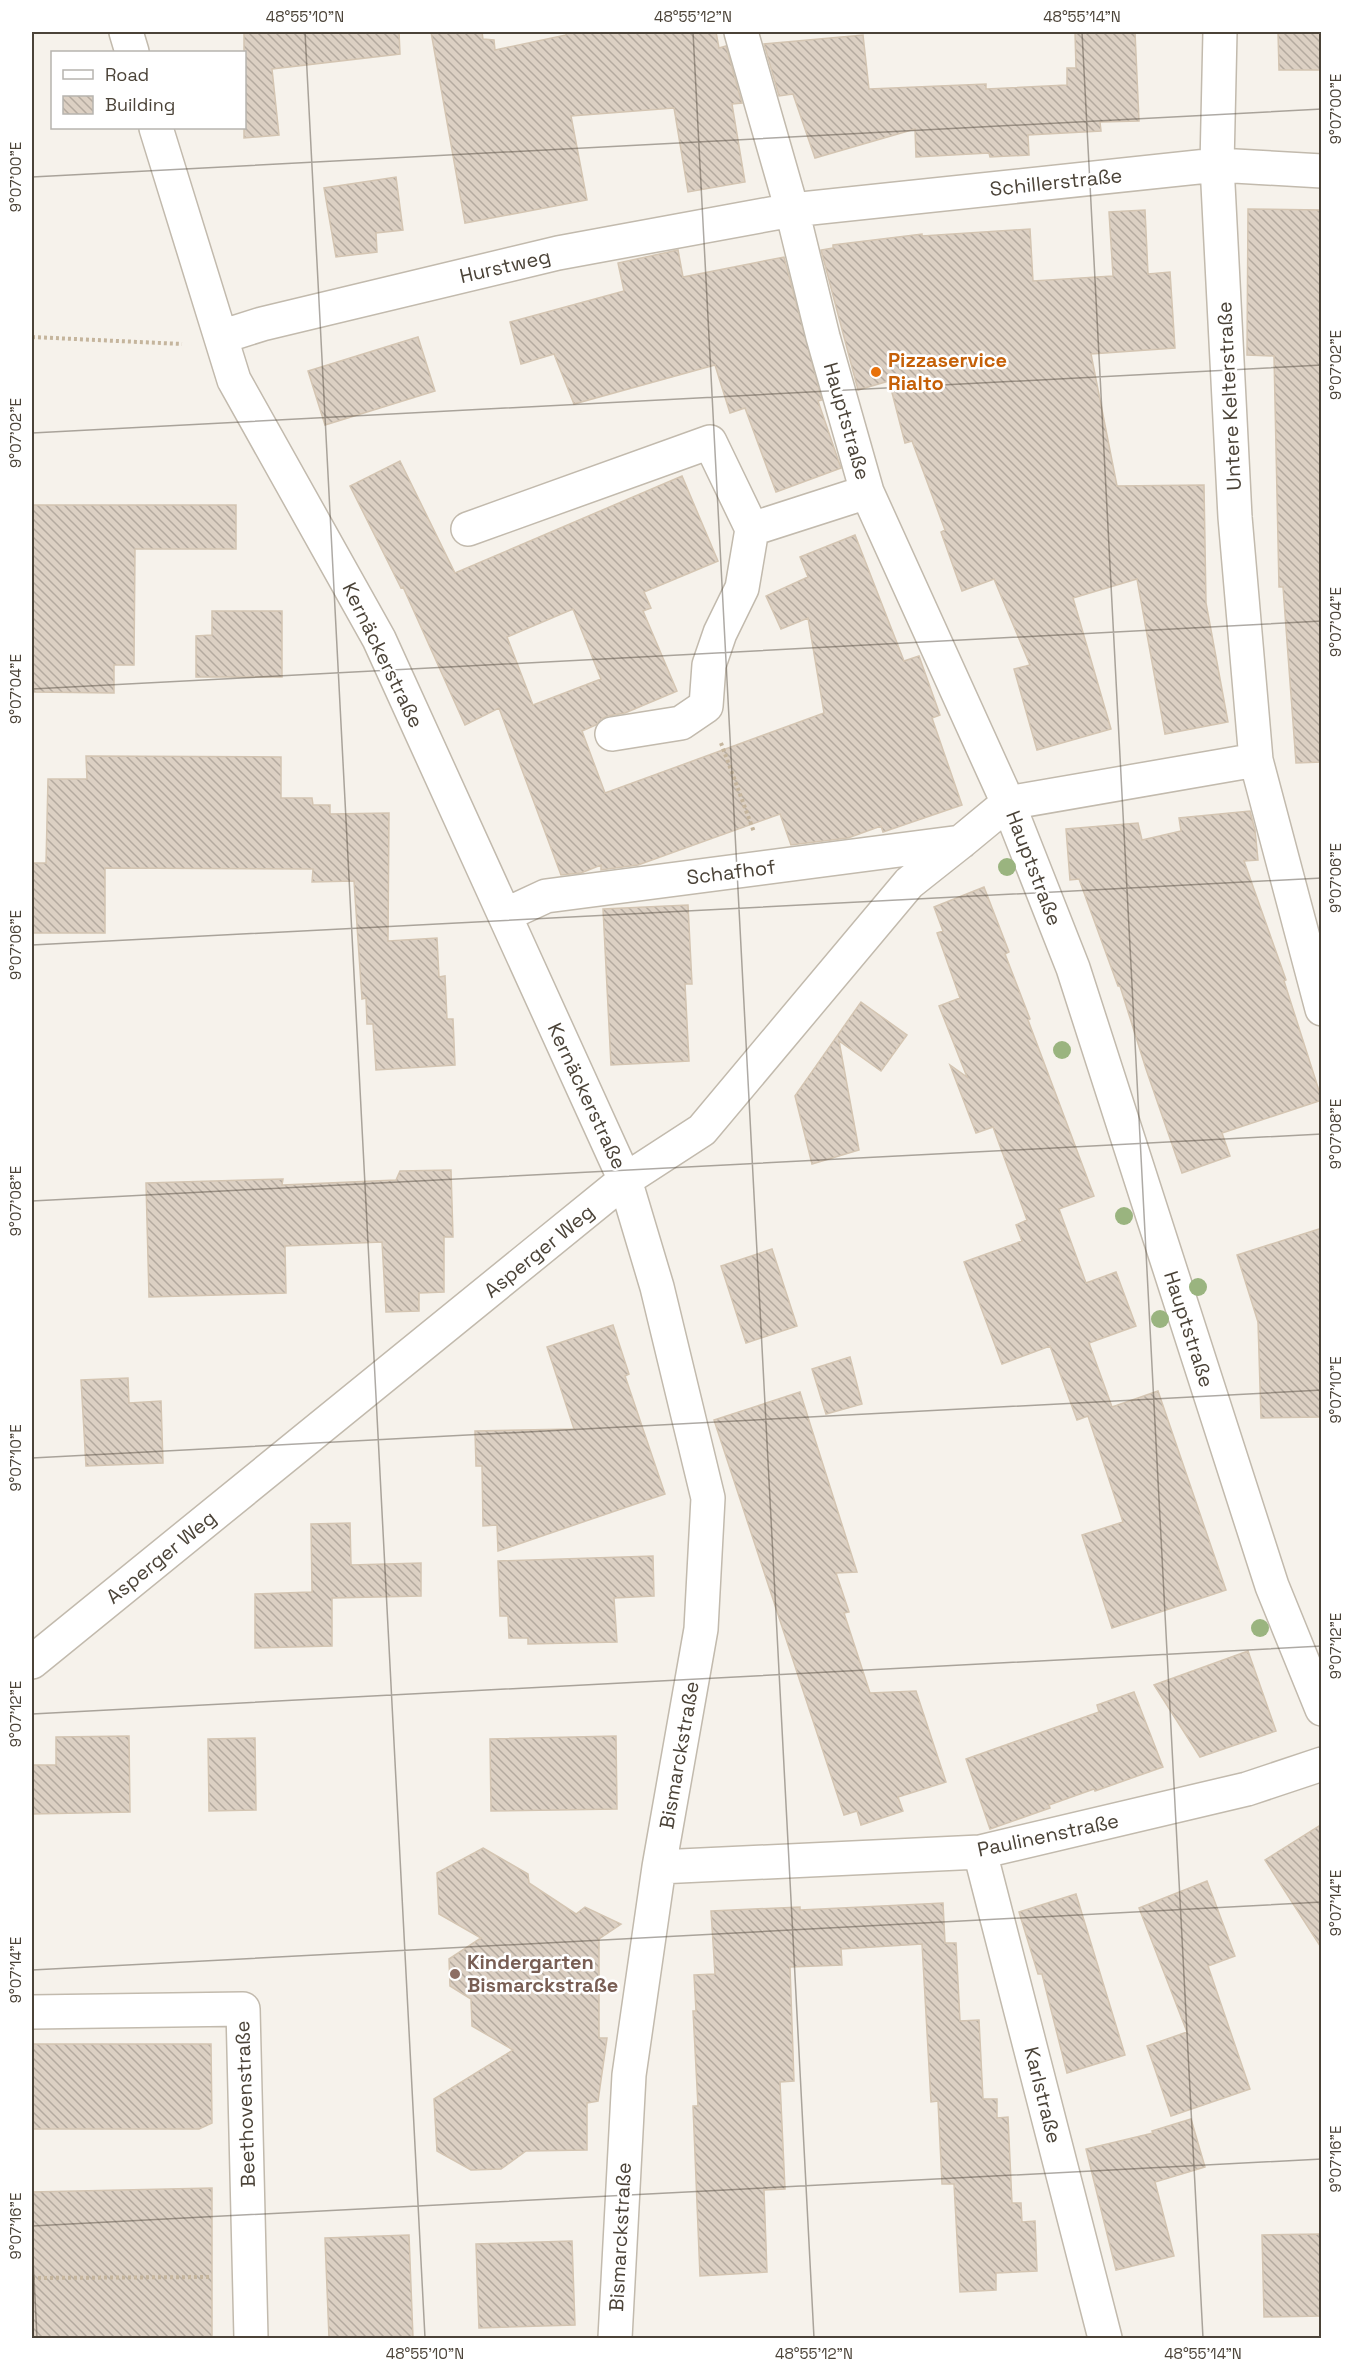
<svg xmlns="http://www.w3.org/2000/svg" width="1353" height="2370" viewBox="0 0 1353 2370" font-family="'Space Grotesk',sans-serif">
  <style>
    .building { fill: url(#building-back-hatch); stroke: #d4c5b2; stroke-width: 1.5; fill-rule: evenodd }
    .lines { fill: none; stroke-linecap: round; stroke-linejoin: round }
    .minor-casing { stroke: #c2baad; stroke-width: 36 }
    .path { stroke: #c5b59d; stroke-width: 4; stroke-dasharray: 3 3; stroke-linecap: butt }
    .minor { stroke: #fff; stroke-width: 33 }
    .tree { fill: #9ab47f }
    .ticks { fill: none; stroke: #4b4338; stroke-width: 1.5; stroke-opacity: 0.45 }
    .food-dot { fill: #e8710a; stroke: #fff; stroke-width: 2 }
    .education-dot { fill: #8d6e63; stroke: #fff; stroke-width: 2 }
    .labels { text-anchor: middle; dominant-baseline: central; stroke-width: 5; stroke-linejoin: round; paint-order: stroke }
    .street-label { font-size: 20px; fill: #4b4338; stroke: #fff }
    .food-label { font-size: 20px; font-weight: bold; fill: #c56008; stroke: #fff; text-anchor: start }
    .education-label { font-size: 20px; font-weight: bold; fill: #785e54; stroke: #fff; text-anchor: start }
    .neatline { fill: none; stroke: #4b4338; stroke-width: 2 }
    .ticks-label { font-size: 15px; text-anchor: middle; fill: #4b4338 }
  </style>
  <defs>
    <pattern id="building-back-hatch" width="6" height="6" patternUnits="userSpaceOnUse" patternTransform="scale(1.5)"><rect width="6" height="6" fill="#dcd0c3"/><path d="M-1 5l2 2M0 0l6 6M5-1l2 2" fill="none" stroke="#b4aa9f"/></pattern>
  </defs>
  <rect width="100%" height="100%" fill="#f6f2eb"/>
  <!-- building -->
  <path class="building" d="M 244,32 L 399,32 L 400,54 L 272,69 L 279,135 L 244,138 Z
    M 431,32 L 482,32 L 483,39 L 494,40 L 495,50 L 566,35 L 565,32 L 716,32 L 719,48 L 726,46 L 742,103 L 732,104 L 745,182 L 688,192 L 674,108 L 571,116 L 587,200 L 465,223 Z
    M 1075,32 L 1135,32 L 1139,121 L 1100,122 L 1101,131 L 1028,135 L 1029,155 L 990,157 L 989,153 L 916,157 L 915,129 L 815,158 L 793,94 L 779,96 L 764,44 L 863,35 L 869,89 L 986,84 L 986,89 L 1067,85 L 1067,68 L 1076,68 Z
    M 1278,32 L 1322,32 L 1322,70 L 1279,70 Z
    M 396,177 L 403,230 L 376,233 L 377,252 L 336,257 L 324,188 Z
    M 1248,209 L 1322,210 L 1322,762 L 1296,763 L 1283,587 L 1279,587 L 1274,356 L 1247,355 Z
    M 1145,210 L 1148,274 L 1170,272 L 1175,348 L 1091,354 L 1117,486 L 1204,485 L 1206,603 L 1228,722 L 1165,734 L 1137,579 L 1073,598 L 1111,729 L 1037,750 L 1014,669 L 1030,665 L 994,579 L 962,591 L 941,532 L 945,530 L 912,441 L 905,443 L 889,381 L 858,390 L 821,250 L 833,248 L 833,245 L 922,234 L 922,236 L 1030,229 L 1033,281 L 1113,276 L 1109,212 Z
    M 678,250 L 683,277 L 784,257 L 822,400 L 818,401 L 841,468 L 776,492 L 745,408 L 730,413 L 715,365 L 574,404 L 554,354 L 521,364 L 510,322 L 624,291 L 618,263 Z
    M 418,337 L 435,391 L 325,425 L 308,371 Z
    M 400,461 L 455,573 L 682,476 L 718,561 L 644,592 L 651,608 L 643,611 L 677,691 L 625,713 L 608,716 L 601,719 L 596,725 L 582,731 L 605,793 L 824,713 L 808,618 L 781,629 L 766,596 L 808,577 L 800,557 L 855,535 L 904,661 L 919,656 L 940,715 L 932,718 L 962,805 L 883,832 L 881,826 L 848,838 L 791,845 L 780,814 L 638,865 L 601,870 L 601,865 L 581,873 L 561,875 L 499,708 L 465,725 L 403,587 L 401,588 L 350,486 ZM 573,609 L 601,679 L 533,705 L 507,637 Z
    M 32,505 L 236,505 L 236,549 L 135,549 L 134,665 L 114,665 L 114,693 L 32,692 Z
    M 212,611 L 282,611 L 282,677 L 196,677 L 196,636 L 212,635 Z
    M 86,756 L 281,757 L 281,798 L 312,798 L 313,805 L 330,805 L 330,814 L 389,813 L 388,941 L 437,938 L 439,977 L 445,976 L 447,1019 L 453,1019 L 455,1065 L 376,1070 L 373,1024 L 367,1024 L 366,998 L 362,999 L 354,881 L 312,882 L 313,869 L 105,868 L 105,933 L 32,933 L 32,863 L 46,863 L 48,779 L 87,779 Z
    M 1250,811 L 1255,830 L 1258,860 L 1244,861 L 1286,980 L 1284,981 L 1322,1100 L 1222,1133 L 1230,1156 L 1182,1173 L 1146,1069 L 1120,986 L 1118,986 L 1079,879 L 1070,880 L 1066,829 L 1138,823 L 1142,840 L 1181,831 L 1179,818 Z
    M 984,887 L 1009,952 L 1005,954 L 1030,1019 L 1028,1020 L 1094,1196 L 1059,1209 L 1086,1283 L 1116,1272 L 1136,1326 L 1089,1343 L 1112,1407 L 1158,1391 L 1226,1590 L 1112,1628 L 1082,1535 L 1123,1522 L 1088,1416 L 1077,1420 L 1050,1346 L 1002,1364 L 964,1262 L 1022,1241 L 1016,1225 L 1027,1220 L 993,1127 L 976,1133 L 950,1065 L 967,1077 L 939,1006 L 960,998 L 937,933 L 943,931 L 934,907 Z
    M 688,905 L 692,984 L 685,984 L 689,1061 L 611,1065 L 603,909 Z
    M 861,1002 L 907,1035 L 881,1071 L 839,1041 L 859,1150 L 812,1164 L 795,1096 Z
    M 451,1170 L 453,1237 L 444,1237 L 444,1292 L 419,1293 L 419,1311 L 386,1312 L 382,1242 L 285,1246 L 286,1293 L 149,1297 L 146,1183 L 283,1179 L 282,1185 L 396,1180 L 400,1171 Z
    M 1322,1228 L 1322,1417 L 1261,1418 L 1258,1322 L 1237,1255 Z
    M 772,1249 L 797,1326 L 746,1343 L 721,1266 Z
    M 613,1325 L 629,1374 L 625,1376 L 665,1494 L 498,1551 L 497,1525 L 483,1526 L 482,1466 L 476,1466 L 475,1431 L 574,1429 L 547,1347 Z
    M 850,1357 L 862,1404 L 826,1414 L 812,1369 Z
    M 128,1378 L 129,1403 L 161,1401 L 163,1463 L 86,1466 L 81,1380 Z
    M 800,1392 L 857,1572 L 836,1573 L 849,1612 L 844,1613 L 870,1693 L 916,1691 L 946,1782 L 898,1797 L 903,1811 L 861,1825 L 857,1811 L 844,1815 L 714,1420 Z
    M 350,1523 L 351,1565 L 421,1563 L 421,1596 L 332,1598 L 332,1646 L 255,1648 L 255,1594 L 312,1592 L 311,1524 Z
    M 653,1556 L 654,1596 L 614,1598 L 617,1642 L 528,1644 L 528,1638 L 509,1638 L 508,1616 L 500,1616 L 498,1561 Z
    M 1248,1651 L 1276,1731 L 1200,1757 L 1154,1685 Z
    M 1134,1692 L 1163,1767 L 1095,1791 L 1094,1789 L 1049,1805 L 1050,1808 L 990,1829 L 966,1759 L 1099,1712 L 1097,1705 Z
    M 129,1736 L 130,1812 L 32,1814 L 32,1765 L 56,1765 L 56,1737 Z
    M 616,1736 L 617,1809 L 491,1811 L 490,1739 Z
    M 255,1738 L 256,1810 L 209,1811 L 208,1739 Z
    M 1322,1824 L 1322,1949 L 1265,1860 Z
    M 483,1848 L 528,1874 L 529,1883 L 576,1914 L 585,1907 L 621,1924 L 599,1939 L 599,2038 L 607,2038 L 598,2101 L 587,2103 L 587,2150 L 526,2151 L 501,2169 L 471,2170 L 437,2151 L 434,2099 L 513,2050 L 472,2026 L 471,1999 L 450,1986 L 449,1959 L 481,1938 L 439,1914 L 437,1873 Z
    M 1207,1881 L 1235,1956 L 1208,1966 L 1250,2089 L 1171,2116 L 1147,2046 L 1187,2032 L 1139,1908 Z
    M 1076,1894 L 1125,2055 L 1067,2073 L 1042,1974 L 1038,1974 L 1019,1912 Z
    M 943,1903 L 945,1943 L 956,1943 L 960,2021 L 979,2020 L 983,2099 L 997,2099 L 997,2118 L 1008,2117 L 1012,2203 L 1021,2203 L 1022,2222 L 1035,2221 L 1037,2271 L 996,2273 L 996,2290 L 960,2292 L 954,2184 L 942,2184 L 938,2101 L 931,2102 L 922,1944 L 841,1949 L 842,1965 L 790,1967 L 794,2081 L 780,2082 L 785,2189 L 764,2190 L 767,2272 L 700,2276 L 693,2106 L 698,2106 L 693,2011 L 696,2011 L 694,1975 L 715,1974 L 711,1911 L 800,1907 L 800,1910 Z
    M 32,2044 L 211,2044 L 212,2123 L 199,2129 L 32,2129 Z
    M 1191,2119 L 1205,2167 L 1155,2182 L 1174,2256 L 1116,2270 L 1086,2149 L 1153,2133 L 1152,2131 Z
    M 212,2188 L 212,2338 L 32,2338 L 32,2192 Z
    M 1322,2234 L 1322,2316 L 1264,2317 L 1262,2235 Z
    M 409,2235 L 413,2338 L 329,2338 L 325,2238 Z
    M 572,2241 L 575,2325 L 479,2328 L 476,2244 Z"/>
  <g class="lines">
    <defs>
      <path id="minor" d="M 126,32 L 132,52
        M 741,32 L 792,210 L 823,337 L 867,492 L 1008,803 L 1073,968 L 1272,1586 L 1322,1709
        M 1220,32 L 1217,165 L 1235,517 L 1256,760 L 1322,1009
        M 156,128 L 234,380 L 379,639 L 625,1180 L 657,1287 L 708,1498 L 701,1629 L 659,1867 L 629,2075 L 615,2338
        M 221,337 L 262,324 L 558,253 L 792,210 L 1217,165 L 1322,171
        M 468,529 L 710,442 L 752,529 L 742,588 L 720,633 L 709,665 L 706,706 L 681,723 L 612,734
        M 752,529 L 867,492
        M 1008,803 L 1256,760
        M 505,915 L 546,896 L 961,842
        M 32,1662 L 625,1180 L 702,1130 L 909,883 L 962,841 L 1008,803
        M 980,1852 L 1105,2338
        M 659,1867 L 980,1852 L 1247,1789 L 1322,1764
        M 32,2012 L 243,2009 L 251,2338"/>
    </defs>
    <!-- minor casing -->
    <use href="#minor" class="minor-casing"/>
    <!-- path -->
    <path class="path" d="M 32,337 L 182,344
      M 721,743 L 754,832
      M 32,2278 L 211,2277"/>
    <!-- minor -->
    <use href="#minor" class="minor"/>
  </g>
  <!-- trees -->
  <g class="tree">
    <circle cx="1007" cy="867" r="9"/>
    <circle cx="1062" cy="1050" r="9"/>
    <circle cx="1124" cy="1216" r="9"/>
    <circle cx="1198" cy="1287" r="9"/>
    <circle cx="1160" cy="1319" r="9"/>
    <circle cx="1260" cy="1628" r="9"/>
  </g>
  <!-- ticks -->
  <path class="ticks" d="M 305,32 L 425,2338M 693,32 L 814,2338M 1082,32 L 1203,2338M 32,177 L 1322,109M 32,433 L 1322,365M 32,689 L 1322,621M 32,945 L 1322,878M 32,1201 L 1322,1134M 32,1458 L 1322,1390M 32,1714 L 1322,1646M 32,1970 L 1322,1902M 32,2226 L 1322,2159M 32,2239 L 37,2338"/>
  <!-- markers -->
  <circle class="food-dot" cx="876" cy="372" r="6"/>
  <circle class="education-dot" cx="455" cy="1974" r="6"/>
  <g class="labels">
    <!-- street labels -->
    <g class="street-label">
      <text transform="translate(1056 182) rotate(-6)">Schillerstraße</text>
      <text transform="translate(505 266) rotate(-13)">Hurstweg</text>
      <text transform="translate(1229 396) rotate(-93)">Untere Kelterstraße</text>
      <text transform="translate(847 421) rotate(74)">Hauptstraße</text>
      <text transform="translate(383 655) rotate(64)">Kernäckerstraße</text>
      <text transform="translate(1034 868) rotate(69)">Hauptstraße</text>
      <text transform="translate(731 872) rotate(-7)">Schafhof</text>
      <text transform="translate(587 1096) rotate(65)">Kernäckerstraße</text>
      <text transform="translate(539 1251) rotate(-39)">Asperger Weg</text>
      <text transform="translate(1189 1329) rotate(72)">Hauptstraße</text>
      <text transform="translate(161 1557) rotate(-39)">Asperger Weg</text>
      <text transform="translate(679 1755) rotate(-80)">Bismarckstraße</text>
      <text transform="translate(1048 1835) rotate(-12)">Paulinenstraße</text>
      <text transform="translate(1043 2095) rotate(76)">Karlstraße</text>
      <text transform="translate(245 2104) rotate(-92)">Beethovenstraße</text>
      <text transform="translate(620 2237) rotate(-87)">Bismarckstraße</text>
    </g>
    <!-- food labels -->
    <g class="food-label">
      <text x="888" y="360">Pizzaservice<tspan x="888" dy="23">Rialto</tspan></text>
    </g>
    <!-- education labels -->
    <g class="education-label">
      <text x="467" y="1962">Kindergarten<tspan x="467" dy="23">Bismarckstraße</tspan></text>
    </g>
  </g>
  <!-- border -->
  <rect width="1353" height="2370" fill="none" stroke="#ffffff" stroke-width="66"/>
  <!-- legend -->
  <rect x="51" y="51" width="195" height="78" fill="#ffffff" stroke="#b7b4af" stroke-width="1.5"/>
  <rect x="63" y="70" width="30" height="9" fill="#ffffff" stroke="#b7b4af" stroke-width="1.5"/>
  <text x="105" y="81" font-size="18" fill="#4b4338">Road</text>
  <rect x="63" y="96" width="30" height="18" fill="url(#building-back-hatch)" stroke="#b7b4af" stroke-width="1.5"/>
  <text x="105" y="111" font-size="18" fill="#4b4338">Building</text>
  <rect x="33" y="33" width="1287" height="2304" class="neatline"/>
  <g class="ticks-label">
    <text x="305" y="22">48°55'10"N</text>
    <text x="693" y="22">48°55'12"N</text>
    <text x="1082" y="22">48°55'14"N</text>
    <text transform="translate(1336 109) rotate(-90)" y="5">9°07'00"E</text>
    <text transform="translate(16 177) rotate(-90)" y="5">9°07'00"E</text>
    <text transform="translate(1336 365) rotate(-90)" y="5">9°07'02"E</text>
    <text transform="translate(16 433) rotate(-90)" y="5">9°07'02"E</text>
    <text transform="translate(1336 622) rotate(-90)" y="5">9°07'04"E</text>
    <text transform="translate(16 689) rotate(-90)" y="5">9°07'04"E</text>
    <text transform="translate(1336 878) rotate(-90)" y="5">9°07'06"E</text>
    <text transform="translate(16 945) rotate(-90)" y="5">9°07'06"E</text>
    <text transform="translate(1336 1134) rotate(-90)" y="5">9°07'08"E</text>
    <text transform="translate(16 1201) rotate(-90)" y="5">9°07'08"E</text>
    <text transform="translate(1336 1390) rotate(-90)" y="5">9°07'10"E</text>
    <text transform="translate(16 1458) rotate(-90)" y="5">9°07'10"E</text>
    <text transform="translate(1336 1646) rotate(-90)" y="5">9°07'12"E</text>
    <text transform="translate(16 1714) rotate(-90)" y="5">9°07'12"E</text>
    <text transform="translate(1336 1903) rotate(-90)" y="5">9°07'14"E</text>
    <text transform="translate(16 1970) rotate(-90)" y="5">9°07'14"E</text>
    <text transform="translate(1336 2159) rotate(-90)" y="5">9°07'16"E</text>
    <text transform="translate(16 2226) rotate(-90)" y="5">9°07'16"E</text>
    <text x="425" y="2359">48°55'10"N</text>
    <text x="814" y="2359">48°55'12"N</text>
    <text x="1203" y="2359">48°55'14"N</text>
  </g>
</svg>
